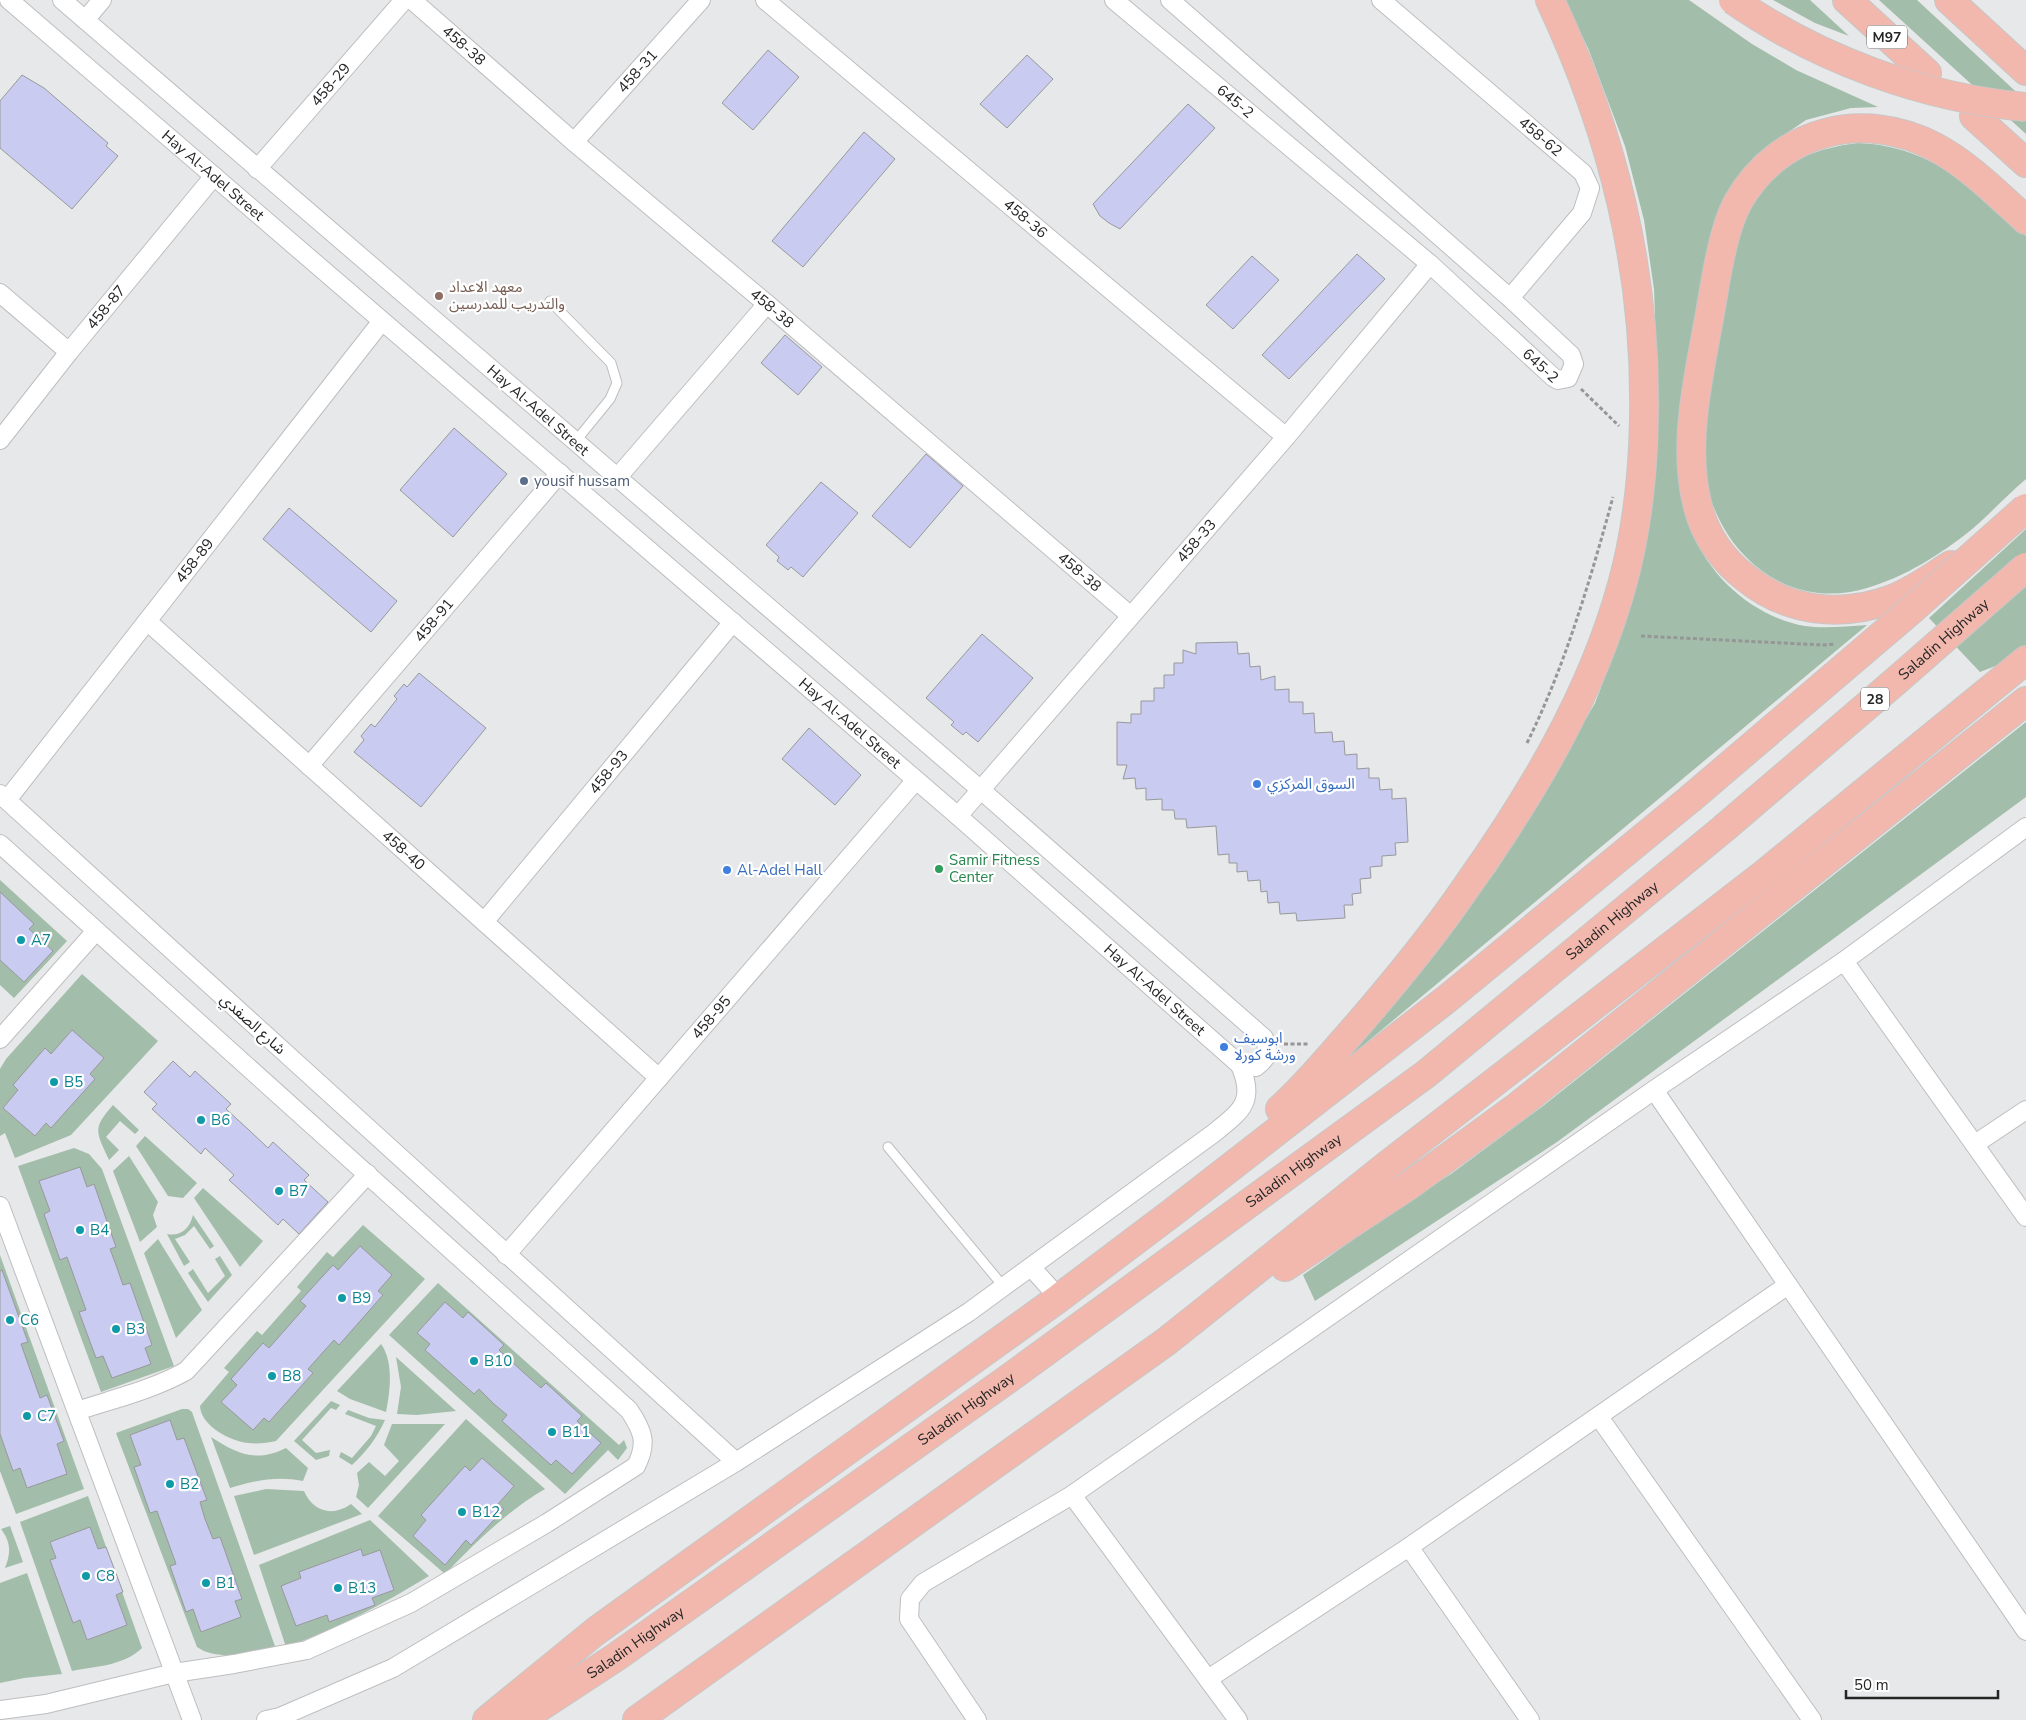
<svg xmlns="http://www.w3.org/2000/svg" width="2026" height="1720" viewBox="0 0 2026 1720" font-family="'Nunito Sans','Noto Sans Arabic',sans-serif">
  <style>
    .green { fill: #a2bdaa }
    .building { fill: #c9cbf0; stroke: #98999a }
    .lines { fill: none; stroke-linecap: round; stroke-linejoin: round }
    .lane-casing { stroke: #bebec0; stroke-width: 11 }
    .street-casing { stroke: #bebec0; stroke-width: 20 }
    .highway-casing { stroke: #c6c6c6; stroke-width: 30 }
    .path { stroke: #969697; stroke-width: 3; stroke-dasharray: 4 2.5; stroke-linecap: butt }
    .lane { stroke: #fff; stroke-width: 9 }
    .street { stroke: #fff; stroke-width: 18 }
    .highway { stroke: #f3b8ad; stroke-width: 28 }
    .highway-bridge-casing { stroke: #c6c6c6; stroke-width: 30; stroke-linecap: butt }
    .highway-bridge { stroke: #f3b8ad; stroke-width: 28 }
    .education-dot { fill: #8d6e63; stroke: #fff; stroke-width: 2 }
    .service-dot { fill: #5c6f8a; stroke: #fff; stroke-width: 2 }
    .shop-dot { fill: #3f7fe0; stroke: #fff; stroke-width: 2 }
    .leisure-dot { fill: #2e9e5b; stroke: #fff; stroke-width: 2 }
    .culture-dot { fill: #0f9aa8; stroke: #fff; stroke-width: 2 }
    .labels { text-anchor: middle; dominant-baseline: central; stroke-width: 4.5; stroke-linejoin: round; paint-order: stroke }
    .shield { fill: #fff; stroke: #666; stroke-width: 1 }
    .shield-label { font-size: 14px; font-weight: bold; fill: #252525 }
    .street-label { font-size: 15px; fill: #252525; stroke: #fff }
    .education-label { font-size: 15px; fill: #785e54; stroke: #fff; text-anchor: start }
    .service-label { font-size: 15px; fill: #4e5e75; stroke: #fff; text-anchor: start }
    .shop-label { font-size: 15px; fill: #366cbe; stroke: #fff; text-anchor: start }
    .leisure-label { font-size: 15px; fill: #27864d; stroke: #fff; text-anchor: start }
    .culture-label { font-size: 15px; fill: #0d838f; stroke: #fff; text-anchor: start }
  </style>
  <rect width="100%" height="100%" fill="#e7e8e9"/>
  <!-- green -->
  <path class="green" d="M 1564,0 L 1689,0 L 1752,44 L 1796,70 L 1878,107 L 1851,108 L 1806,120 L 1775,141 L 1740,174 L 1725,203 L 1683,495 C 1685,507 1687,521 1692,532 C 1711,579 1755,617 1805,626 C 1825,629 1847,626 1867,625 L 1348,1058 L 1452,929 L 1495,872 L 1521,832 L 1595,703 L 1617,646 L 1639,569 L 1654,450 L 1657,375 L 1654,289 L 1644,220 L 1625,146 L 1588,48 Z
    M 1773,0 L 1810,0 L 1849,36 L 1815,23 Z
    M 1879,0 L 1917,0 L 2026,101 L 2026,134 Z
    M 1858,143 C 1933,146 1973,189 2026,236 L 2026,479 C 2007,495 1990,514 1971,530 C 1941,554 1905,577 1867,588 C 1778,615 1704,539 1703,452 C 1703,413 1711,376 1718,338 C 1727,290 1733,228 1763,188 C 1785,159 1823,147 1858,143 Z
    M 2026,529 L 2026,654 L 1980,672 L 1929,618 Z
    M 2026,722 L 2026,797 L 1557,1142 L 1315,1301 L 1303,1275 L 1405,1203 L 1451,1174 L 1543,1106 Z
    M 0,880 L 67,941 L 14,998 L 0,985 Z
    M 82,974 L 158,1041 L 71,1135 L 15,1158 L 5,1133 L 0,1136 L 0,1069 L 6,1059 Z
    M 113,1105 L 139,1130 L 135,1134 L 120,1121 L 106,1137 L 119,1150 L 109,1160 C 96,1131 92,1129 113,1105 Z
    M 145,1136 L 197,1183 L 183,1198 L 168,1196 L 136,1146 Z
    M 74,1148 L 89,1154 L 102,1169 L 174,1366 L 101,1392 L 18,1166 Z
    M 129,1156 L 158,1202 L 153,1215 L 157,1227 L 140,1242 L 113,1171 Z
    M 203,1188 L 263,1241 L 240,1267 L 194,1198 Z
    M 193,1215 L 214,1246 L 210,1249 L 194,1226 L 185,1235 L 175,1239 L 190,1262 L 184,1266 L 167,1234 C 181,1237 190,1228 193,1215 Z
    M 363,1225 L 425,1279 L 276,1441 C 267,1443 258,1444 248,1443 C 230,1441 201,1426 200,1406 L 229,1372 L 224,1368 L 257,1331 L 262,1335 L 301,1291 L 297,1287 L 327,1252 L 333,1257 Z
    M 158,1239 L 202,1310 L 176,1338 L 144,1253 Z
    M 0,1255 L 84,1489 L 16,1514 L 0,1471 Z
    M 220,1256 L 232,1275 L 208,1302 L 188,1273 L 193,1269 L 208,1293 L 225,1276 L 215,1259 Z
    M 438,1283 L 619,1445 L 624,1440 L 627,1448 L 618,1460 L 608,1450 L 565,1494 L 389,1335 Z
    M 381,1344 C 394,1362 390,1392 386,1412 L 350,1399 L 337,1391 Z
    M 396,1357 L 456,1411 L 417,1415 L 397,1414 L 401,1387 Z
    M 331,1401 L 340,1405 L 336,1410 L 331,1408 L 302,1440 L 316,1453 L 330,1450 L 329,1456 L 316,1460 L 294,1441 Z
    M 182,1409 L 188,1409 L 192,1412 L 276,1649 C 254,1654 216,1661 197,1647 L 116,1433 Z
    M 348,1410 L 369,1418 L 385,1420 C 377,1438 366,1452 352,1465 L 339,1457 L 341,1452 L 352,1458 L 371,1436 L 376,1426 L 345,1414 Z
    M 466,1419 L 545,1489 C 507,1511 475,1543 445,1574 L 378,1516 Z
    M 392,1424 L 445,1424 L 368,1508 L 356,1497 L 359,1485 L 357,1473 L 369,1462 L 385,1476 L 399,1461 L 384,1445 Z
    M 211,1437 C 237,1454 256,1463 286,1448 L 308,1468 L 303,1481 C 277,1476 256,1480 230,1488 Z
    M 266,1489 L 304,1491 C 313,1512 333,1517 351,1504 L 362,1514 L 254,1555 L 234,1496 Z
    M 88,1496 L 142,1648 C 123,1666 97,1666 72,1671 L 20,1522 Z
    M 370,1520 L 429,1576 C 383,1604 337,1629 286,1647 L 259,1565 Z
    M 10,1526 L 23,1562 L 5,1568 C 11,1553 11,1542 1,1529 Z
    M 27,1573 L 62,1674 L 24,1678 L 0,1683 L 0,1583 Z"/>
  <!-- building -->
  <path class="building" d="M 768,50 L 799,77 L 753,130 L 722,103 Z
    M 1027,55 L 1053,79 L 1007,128 L 980,104 Z
    M 22,75 L 44,88 L 108,143 L 106,146 L 118,156 L 72,209 L 0,148 L 0,101 Z
    M 1188,104 L 1215,128 L 1120,229 L 1109,223 L 1100,216 L 1093,204 Z
    M 864,132 L 895,159 L 803,267 L 772,241 Z
    M 1357,254 L 1385,279 L 1289,379 L 1262,355 Z
    M 1252,256 L 1279,280 L 1233,329 L 1206,305 Z
    M 785,335 L 822,367 L 798,395 L 761,363 Z
    M 454,428 L 507,474 L 453,537 L 400,490 Z
    M 926,454 L 963,486 L 910,548 L 872,516 Z
    M 821,482 L 858,513 L 803,577 L 791,567 L 788,570 L 777,561 L 779,557 L 766,545 Z
    M 289,508 L 397,601 L 371,632 L 263,539 Z
    M 982,634 L 1033,678 L 978,742 L 966,732 L 963,735 L 951,725 L 954,722 L 926,698 Z
    M 1237,642 L 1238,654 L 1249,653 L 1250,667 L 1260,666 L 1261,680 L 1275,676 L 1275,690 L 1289,689 L 1289,702 L 1303,702 L 1303,714 L 1314,713 L 1315,733 L 1332,732 L 1333,742 L 1344,741 L 1345,755 L 1357,754 L 1357,769 L 1369,768 L 1369,778 L 1379,778 L 1380,790 L 1392,789 L 1392,799 L 1406,798 L 1408,842 L 1395,843 L 1396,855 L 1382,856 L 1382,866 L 1370,867 L 1371,878 L 1360,879 L 1361,893 L 1352,894 L 1353,905 L 1344,905 L 1345,918 L 1297,921 L 1296,913 L 1280,914 L 1279,902 L 1268,903 L 1267,891 L 1261,892 L 1260,880 L 1248,881 L 1247,871 L 1237,872 L 1237,863 L 1229,863 L 1229,854 L 1218,855 L 1216,826 L 1187,828 L 1186,819 L 1175,819 L 1174,810 L 1162,810 L 1162,799 L 1146,800 L 1146,788 L 1136,789 L 1135,778 L 1123,779 L 1127,765 L 1117,765 L 1117,722 L 1131,723 L 1131,714 L 1141,714 L 1141,701 L 1154,701 L 1154,688 L 1164,688 L 1164,675 L 1174,675 L 1174,663 L 1183,663 L 1183,650 L 1196,654 L 1196,643 Z
    M 419,673 L 486,728 L 421,807 L 354,752 L 364,740 L 361,736 L 371,724 L 375,727 L 397,699 L 394,696 L 404,684 L 407,687 Z
    M 809,728 L 861,775 L 835,805 L 782,759 Z
    M 0,892 L 34,924 L 29,929 L 53,951 L 24,982 L 0,960 Z
    M 72,1030 L 104,1058 L 90,1074 L 95,1079 L 51,1128 L 46,1123 L 35,1136 L 3,1108 L 18,1090 L 13,1085 L 45,1048 L 51,1054 Z
    M 173,1061 L 190,1077 L 195,1071 L 231,1104 L 226,1109 L 250,1131 L 268,1148 L 273,1142 L 309,1175 L 304,1180 L 328,1202 L 299,1234 L 283,1219 L 278,1225 L 229,1180 L 234,1175 L 221,1163 L 205,1148 L 201,1154 L 152,1109 L 157,1104 L 144,1092 Z
    M 80,1167 L 87,1187 L 94,1184 L 116,1247 L 110,1249 L 116,1265 L 123,1285 L 130,1283 L 152,1345 L 145,1348 L 151,1364 L 112,1378 L 103,1356 L 96,1358 L 79,1312 L 86,1310 L 67,1257 L 60,1260 L 44,1214 L 50,1211 L 39,1181 Z
    M 360,1246 L 392,1275 L 378,1291 L 383,1295 L 339,1345 L 334,1340 L 308,1369 L 313,1373 L 269,1422 L 264,1418 L 253,1430 L 221,1402 L 237,1385 L 231,1379 L 263,1343 L 269,1348 L 306,1306 L 300,1301 L 333,1265 L 338,1270 Z
    M 2,1270 L 28,1342 L 21,1344 L 32,1375 L 40,1398 L 47,1395 L 64,1441 L 57,1444 L 67,1474 L 27,1488 L 20,1468 L 13,1471 L 0,1434 L 0,1271 Z
    M 445,1302 L 463,1318 L 468,1312 L 504,1345 L 499,1350 L 523,1372 L 541,1388 L 546,1383 L 582,1416 L 577,1421 L 601,1443 L 572,1474 L 556,1460 L 551,1465 L 502,1421 L 507,1415 L 494,1404 L 479,1389 L 474,1394 L 425,1350 L 430,1344 L 417,1333 Z
    M 170,1420 L 177,1440 L 184,1438 L 207,1500 L 200,1502 L 205,1519 L 213,1539 L 220,1537 L 242,1599 L 235,1601 L 241,1617 L 201,1632 L 193,1609 L 186,1612 L 170,1566 L 176,1564 L 157,1511 L 150,1513 L 134,1467 L 141,1465 L 130,1435 Z
    M 482,1458 L 514,1486 L 498,1504 L 504,1509 L 471,1545 L 466,1540 L 445,1565 L 413,1536 L 426,1520 L 421,1515 L 465,1466 L 470,1471 Z
    M 90,1527 L 98,1549 L 106,1547 L 123,1592 L 116,1595 L 127,1625 L 87,1640 L 80,1620 L 73,1623 L 50,1560 L 56,1558 L 50,1542 Z
    M 361,1549 L 363,1556 L 380,1550 L 394,1590 L 372,1598 L 375,1605 L 329,1622 L 327,1615 L 296,1626 L 281,1586 L 301,1578 L 299,1572 Z"/>
  <g class="lines">
    <defs>
      <path id="lane" d="M 550,301 L 611,363 L 617,383 L 610,399 L 575,442
        M 888,1147 L 1003,1286"/>
      <g id="street">
        <path id="s1" d="M 9,0 L 958,816 L 1240,1065 L 1256,1067 C 1267,1059 1270,1052 1264,1038 L 981,790 L 62,0"/>
        <path id="s2" d="M 412,0 L 574,142 L 767,304 L 1131,616"/>
        <path id="s3" d="M 765,0 L 1286,437"/>
        <path id="s4" d="M 1114,0 L 1430,264 L 1553,377 L 1558,380 L 1568,378 L 1574,364 L 1571,355 L 1510,298 L 1170,0"/>
        <path id="s5" d="M 1381,0 L 1583,173 L 1590,188 L 1582,213 L 1510,298"/>
        <path d="M 85,20 L 102,0"/>
        <path id="s6" d="M 574,142 L 701,0"/>
        <path id="s7" d="M 257,169 L 404,0"/>
        <path d="M 0,293 L 69,352"/>
        <path id="s8" d="M 0,440 L 69,352 L 214,176"/>
        <path d="M 617,478 L 767,304"/>
        <path id="s9" d="M 147,621 L 659,1078"/>
        <path id="s10" d="M 309,766 L 560,473"/>
        <path d="M 0,794 L 736,1462"/>
        <path id="s11" d="M 7,800 L 382,321"/>
        <path id="s12" d="M 958,816 L 1286,437 L 1430,264"/>
        <path d="M 0,844 L 629,1410 C 643,1431 648,1443 636,1466 L 547,1523 L 411,1603 L 307,1650 L 234,1664 L 174,1673 L 46,1704 L 0,1710"/>
        <path id="s13" d="M 484,922 L 733,622"/>
        <path d="M 1844,961 L 2026,1217"/>
        <path d="M 0,1039 L 96,931"/>
        <path d="M 1654,1090 L 2026,1631"/>
        <path d="M 1975,1144 L 2026,1110"/>
        <path d="M 0,1206 L 192,1720"/>
        <path id="s14" d="M 506,1255 L 916,780"/>
        <path d="M 1031,1267 L 1059,1298"/>
        <path d="M 77,1411 C 113,1399 152,1390 186,1371 L 368,1174"/>
        <path d="M 1599,1417 L 1812,1720"/>
        <path d="M 1072,1495 L 1238,1720"/>
        <path d="M 1409,1547 L 1530,1720"/>
        <path d="M 1208,1679 L 1409,1547 L 1788,1285"/>
        <path d="M 266,1720 L 280,1717 L 393,1668 L 736,1462 L 969,1312 L 1214,1133 C 1241,1111 1256,1102 1240,1065"/>
        <path d="M 977,1720 L 909,1619 L 910,1599 L 923,1583 L 1072,1495 L 1654,1090 L 1844,961 L 2026,827"/>
      </g>
      <g id="highway">
        <path d="M 1847,0 L 1927,73"/>
        <path d="M 1949,0 L 2026,71"/>
        <path d="M 1974,116 L 2026,163"/>
        <path d="M 1951,565 C 1932,577 1913,591 1892,599 C 1841,618 1788,612 1746,578 C 1723,561 1705,535 1698,507 C 1682,447 1698,379 1709,319 C 1715,285 1722,231 1738,202 C 1779,130 1863,109 1935,147 C 1969,165 1998,195 2026,220"/>
        <path d="M 1280,1109 C 1308,1084 1331,1055 1356,1027 C 1395,982 1433,936 1467,886 C 1532,794 1592,694 1622,585 C 1637,531 1643,475 1644,419 C 1647,271 1613,134 1550,0"/>
        <path d="M 1285,1267 L 1411,1184 L 1518,1106 L 2026,701"/>
        <path d="M 487,1720 L 596,1631 L 1059,1298 L 1173,1212 L 1448,998 L 1690,799"/>
        <path id="s15" d="M 520,1720 L 616,1657 L 1008,1379 L 1426,1074 L 1723,829"/>
        <path d="M 637,1720 L 1167,1341 L 1390,1163 L 1764,874 L 2026,660"/>
      </g>
    </defs>
    <!-- lane casing -->
    <use href="#lane" class="lane-casing"/>
    <!-- street casing -->
    <use href="#street" class="street-casing"/>
    <!-- highway casing -->
    <use href="#highway" class="highway-casing"/>
    <!-- path -->
    <path class="path" d="M 1581,389 L 1619,426
      M 1641,636 L 1823,645 L 1835,644
      M 1527,743 C 1565,666 1590,581 1613,497
      M 1284,1044 L 1310,1044"/>
    <!-- lane -->
    <use href="#lane" class="lane"/>
    <!-- street -->
    <use href="#street" class="street"/>
    <!-- highway -->
    <use href="#highway" class="highway"/>
    <defs>
      <g id="highway-bridge">
        <path d="M 1733,0 C 1818,59 1923,98 2026,107"/>
        <path d="M 1690,799 L 1909,612 L 2026,508"/>
        <path id="s16" d="M 1723,829 L 1897,680 L 2026,567"/>
      </g>
    </defs>
    <!-- highway-bridge casing -->
    <use href="#highway-bridge" class="highway-bridge-casing"/>
    <!-- highway-bridge -->
    <use href="#highway-bridge" class="highway-bridge"/>
  </g>
  <!-- markers -->
  <circle class="education-dot" cx="439" cy="296" r="5"/>
  <circle class="service-dot" cx="524" cy="481" r="5"/>
  <g class="shop-dot">
    <circle cx="1257" cy="784" r="5"/>
    <circle cx="727" cy="870" r="5"/>
    <circle cx="1224" cy="1047" r="5"/>
  </g>
  <circle class="leisure-dot" cx="939" cy="869" r="5"/>
  <g class="culture-dot">
    <circle cx="21" cy="940" r="5"/>
    <circle cx="54" cy="1082" r="5"/>
    <circle cx="201" cy="1120" r="5"/>
    <circle cx="279" cy="1191" r="5"/>
    <circle cx="80" cy="1230" r="5"/>
    <circle cx="342" cy="1298" r="5"/>
    <circle cx="10" cy="1320" r="5"/>
    <circle cx="116" cy="1329" r="5"/>
    <circle cx="474" cy="1361" r="5"/>
    <circle cx="272" cy="1376" r="5"/>
    <circle cx="27" cy="1416" r="5"/>
    <circle cx="552" cy="1432" r="5"/>
    <circle cx="170" cy="1484" r="5"/>
    <circle cx="462" cy="1512" r="5"/>
    <circle cx="86" cy="1576" r="5"/>
    <circle cx="206" cy="1583" r="5"/>
    <circle cx="338" cy="1588" r="5"/>
  </g>
  <g class="labels">
    <!-- shield labels -->
    <g class="shield">
      <rect x="1867" y="25.5" width="40" height="23" rx="4"/>
      <rect x="1861" y="687.5" width="28" height="23" rx="4"/>
    </g>
    <g class="shield-label">
      <text x="1887" y="37">M97</text>
      <text x="1875" y="699">28</text>
    </g>
    <!-- street labels -->
    <g class="street-label">
      <text stroke="none"><textPath href="#s2" startOffset="69">458-38</textPath></text>
      <text stroke="none"><textPath href="#s6" startOffset="95">458-31</textPath></text>
      <text stroke="none"><textPath href="#s7" startOffset="112">458-29</textPath></text>
      <text stroke="none"><textPath href="#s4" startOffset="158">645-2</textPath></text>
      <text stroke="none"><textPath href="#s5" startOffset="210">458-62</textPath></text>
      <text stroke="none"><textPath href="#s1" startOffset="269">Hay Al-Adel Street</textPath></text>
      <text stroke="none"><textPath href="#s3" startOffset="340">458-36</textPath></text>
      <text stroke="none"><textPath href="#s8" startOffset="170">458-87</textPath></text>
      <text stroke="none"><textPath href="#s2" startOffset="474">458-38</textPath></text>
      <text stroke="none"><textPath href="#s4" startOffset="562">645-2</textPath></text>
      <text transform="translate(538 410) rotate(41)">Hay Al-Adel Street</text>
      <text stroke="none"><textPath href="#s12" startOffset="364">458-33</textPath></text>
      <text stroke="none"><textPath href="#s11" startOffset="304">458-89</textPath></text>
      <text stroke="none"><textPath href="#s2" startOffset="879">458-38</textPath></text>
      <text stroke="none"><textPath href="#s10" startOffset="192">458-91</textPath></text>
      <text stroke="none"><textPath href="#s16" startOffset="291">Saladin Highway</textPath></text>
      <text stroke="none"><textPath href="#s1" startOffset="1109">Hay Al-Adel Street</textPath></text>
      <text stroke="none"><textPath href="#s13" startOffset="195">458-93</textPath></text>
      <text stroke="none"><textPath href="#s9" startOffset="344">458-40</textPath></text>
      <text stroke="none"><textPath href="#s15" startOffset="1354">Saladin Highway</textPath></text>
      <text stroke="none"><textPath href="#s1" startOffset="1514">Hay Al-Adel Street</textPath></text>
      <text stroke="none"><textPath href="#s14" startOffset="314">458-95</textPath></text>
      <text transform="translate(253 1024) rotate(42)">شارع الصفدي</text>
      <text stroke="none"><textPath href="#s15" startOffset="949">Saladin Highway</textPath></text>
      <text stroke="none"><textPath href="#s15" startOffset="544">Saladin Highway</textPath></text>
      <text stroke="none"><textPath href="#s15" startOffset="139">Saladin Highway</textPath></text>
    </g>
    <!-- education labels -->
    <g class="education-label">
      <text x="449" y="287">معهد الاعداد<tspan x="449" dy="17">والتدريب للمدرسين</tspan></text>
    </g>
    <!-- service labels -->
    <g class="service-label">
      <text x="534" y="481">yousif hussam</text>
    </g>
    <!-- shop labels -->
    <g class="shop-label">
      <text x="1267" y="784">السوق المركزي</text>
      <text x="737" y="870">Al-Adel Hall</text>
      <text x="1234" y="1038">ابوسيف<tspan x="1234" dy="17">ورشة كورلا</tspan></text>
    </g>
    <!-- leisure labels -->
    <g class="leisure-label">
      <text x="949" y="860">Samir Fitness<tspan x="949" dy="17">Center</tspan></text>
    </g>
    <!-- culture labels -->
    <g class="culture-label">
      <text x="31" y="940">A7</text>
      <text x="64" y="1082">B5</text>
      <text x="211" y="1120">B6</text>
      <text x="289" y="1191">B7</text>
      <text x="90" y="1230">B4</text>
      <text x="352" y="1298">B9</text>
      <text x="20" y="1320">C6</text>
      <text x="126" y="1329">B3</text>
      <text x="484" y="1361">B10</text>
      <text x="282" y="1376">B8</text>
      <text x="37" y="1416">C7</text>
      <text x="562" y="1432">B11</text>
      <text x="180" y="1484">B2</text>
      <text x="472" y="1512">B12</text>
      <text x="96" y="1576">C8</text>
      <text x="216" y="1583">B1</text>
      <text x="348" y="1588">B13</text>
    </g>
  </g>
  <!-- scale -->
  <path d="M1846 1690v8h152v-8" fill="none" stroke="#252525" stroke-width="2.5"/>
  <text x="1854" y="1690" font-size="15" fill="#252525" stroke="#ffffff" stroke-width="4" paint-order="stroke">50 m</text>
</svg>
